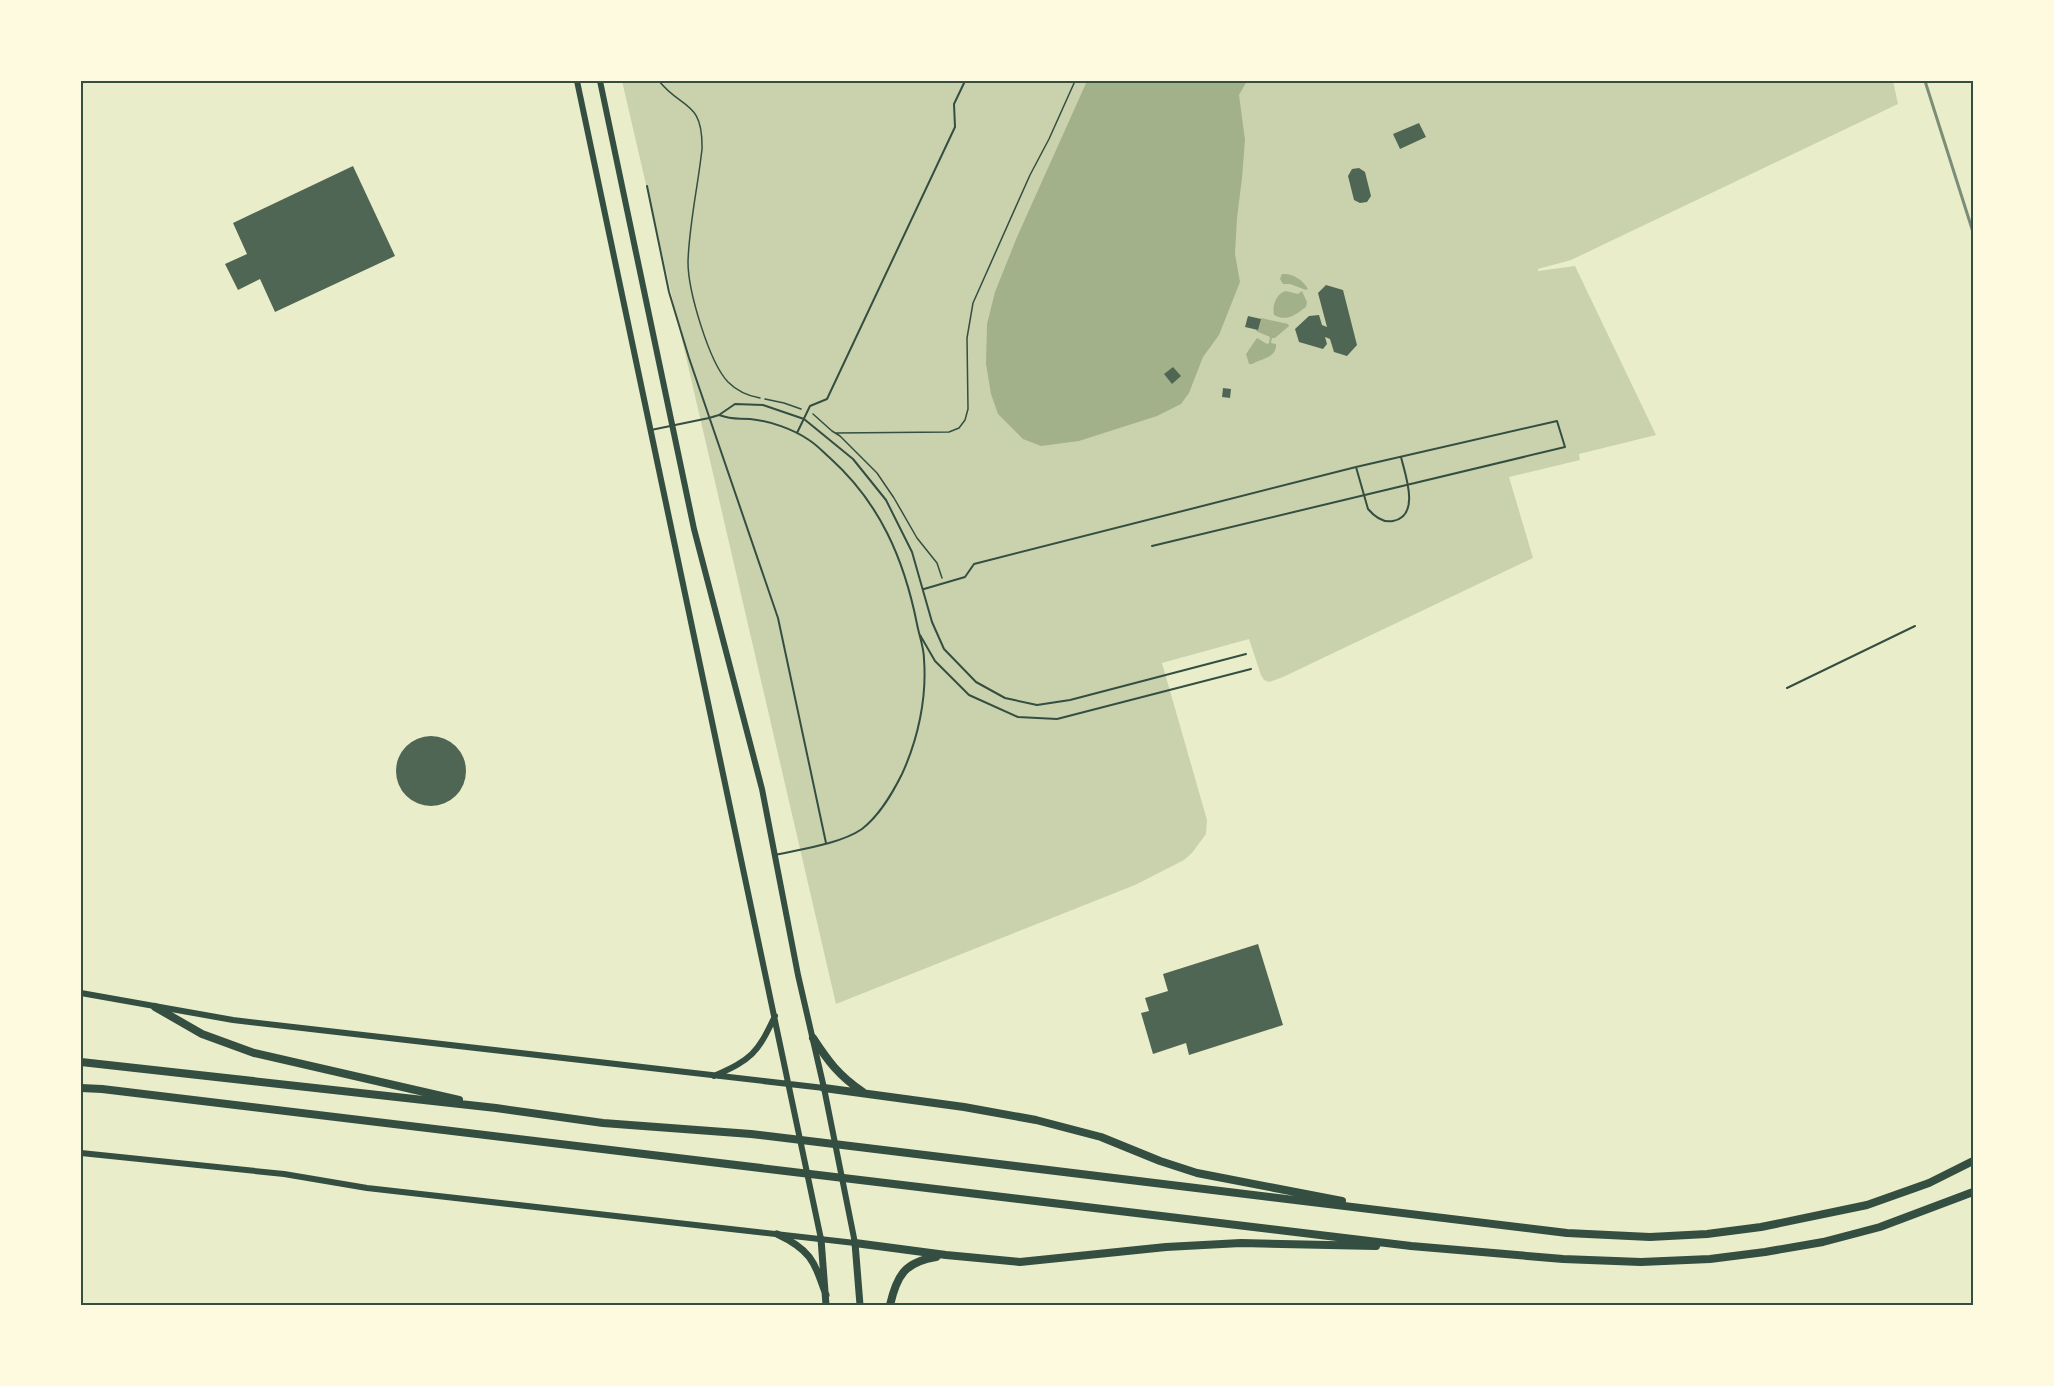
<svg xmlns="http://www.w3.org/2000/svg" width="2054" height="1386" viewBox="0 0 2054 1386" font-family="Rubik,sans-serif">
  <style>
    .green { fill: #cad2ad }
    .water { fill: #a3b18a }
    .building { fill: #4f6655 }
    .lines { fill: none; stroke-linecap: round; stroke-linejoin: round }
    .path { stroke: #344e41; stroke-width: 1.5 }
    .service { stroke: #344e41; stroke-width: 2 }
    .tertiary { stroke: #344e41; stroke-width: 5 }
    .secondary { stroke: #344e41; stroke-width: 6 }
    .primary { stroke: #344e41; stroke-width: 7 }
    .motorway { stroke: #344e41; stroke-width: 8 }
    .rail { stroke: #7c8e77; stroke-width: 3 }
    .neatline { fill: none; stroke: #344e41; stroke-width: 2 }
  </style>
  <rect width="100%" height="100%" fill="#e9edc9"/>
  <!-- green -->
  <path class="green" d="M 622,81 L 1893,81 L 1898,104 L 1571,260 L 1538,269 L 1538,271 L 1575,266 L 1656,435 L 1579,454 L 1580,460 L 1509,477 L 1533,558 L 1283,677 L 1269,682 L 1264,680 L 1261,675 L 1249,639 L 1162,663 L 1207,820 L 1206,834 L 1192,853 L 1184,860 L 1135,885 L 836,1004 Z"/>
  <!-- water -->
  <path class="water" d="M 1087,81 L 1247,81 L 1239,95 L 1245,140 L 1242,178 L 1237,218 L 1235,254 L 1240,282 L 1219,335 L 1203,357 L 1189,393 L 1181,404 L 1157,416 L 1079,441 L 1041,446 L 1023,439 L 998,414 L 991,394 L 986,364 L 987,324 L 995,292 L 1017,237 Z
    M 1282,274 C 1293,273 1303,280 1308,289 L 1306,290 L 1290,284 L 1283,284 L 1280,279 Z
    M 1286,291 L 1298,294 L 1302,291 L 1307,302 L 1306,307 C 1295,315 1287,322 1274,315 C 1272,306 1276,293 1286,291 Z
    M 1261,318 L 1288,324 L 1289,326 L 1275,338 L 1272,338 L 1271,343 L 1276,344 C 1277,358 1262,358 1252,364 L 1249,364 L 1246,354 L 1257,338 L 1267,344 L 1269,343 L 1270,337 L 1256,331 Z"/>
  <!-- building -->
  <path class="building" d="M 1419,123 L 1426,137 L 1400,149 L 1393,134 Z
    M 353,166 L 395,256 L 275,312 L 260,279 L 238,290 L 225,264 L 247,254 L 233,223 Z
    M 1359,168 L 1365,172 L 1371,196 L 1367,202 L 1360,203 L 1354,200 L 1348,176 L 1352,169 Z
    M 1326,285 L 1343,290 L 1357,345 L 1347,356 L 1334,352 L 1330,339 L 1325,337 L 1327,344 L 1323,349 L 1299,342 L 1295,329 L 1309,316 L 1319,315 L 1322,325 L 1327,327 L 1318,293 Z
    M 1248,316 L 1261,319 L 1258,330 L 1245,327 Z
    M 1173,367 L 1181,376 L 1172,384 L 1164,374 Z
    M 1223,388 L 1231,389 L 1230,398 L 1222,397 Z
    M396 771a35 35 0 1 1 70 0a35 35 0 1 1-70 0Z
    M 1258,944 L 1283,1025 L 1189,1055 L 1186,1043 L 1153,1054 L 1141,1013 L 1149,1011 L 1145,998 L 1168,991 L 1163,974 Z"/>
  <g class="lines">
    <!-- path -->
    <path class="path" d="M 659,81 C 682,110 703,100 702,149 C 698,186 689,225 688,262 C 688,291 709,362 728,382 C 737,391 748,396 760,398
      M 765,399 L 784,403 L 801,409
      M 813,414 L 832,431 L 840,436 L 877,473 L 894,498 L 917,538 L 937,563 L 942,578
      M 836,433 L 949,432 L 959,428 L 965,420 L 968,409 L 967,338 L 973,303 L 1030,175 L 1049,139 L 1075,81"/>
    <!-- service -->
    <path class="service" d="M 647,186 L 669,292 L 689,358 L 778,618 L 826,843
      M 719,415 C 733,420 737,418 750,419 C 770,421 793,429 809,440 C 817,445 823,452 830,458 C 880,503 904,559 917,624 C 919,635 924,648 924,659 C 927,698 918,739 902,774 C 892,794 880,815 862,829 C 840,844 801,849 775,855
      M 651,430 L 709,418 L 719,415 L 735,404 L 763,405 L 804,419 L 853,459 L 886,500 L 912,552 L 932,622 L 944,649 L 976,682 L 1005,698 L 1037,705 L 1070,700 L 1246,654
      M 797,433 L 810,406 L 827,399 L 955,127 L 954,104 L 965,81
      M 1356,467 L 1368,509 C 1374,516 1383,523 1393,521 C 1421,516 1405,474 1401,457
      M 924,589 L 965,577 L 974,564 L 1356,467 L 1557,421 L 1565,447 L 1152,546
      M 920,635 L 935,661 L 969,695 L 1018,717 L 1057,719 L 1251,669
      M 1787,688 L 1915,626"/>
    <!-- tertiary -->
    <path class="tertiary" d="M 81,82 L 82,81"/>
    <!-- secondary -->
    <path class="secondary" d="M 577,81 L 821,1239
      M 81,993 L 233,1020 L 824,1088
      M 714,1076 C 752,1059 757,1054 775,1016
      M 81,1153 L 284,1174 L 367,1188 L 855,1243 L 824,1088 L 798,975 L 762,789 L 694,529 L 600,81"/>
    <!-- primary -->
    <path class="primary" d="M 777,1234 C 811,1250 814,1261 826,1295
      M 821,1239 L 826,1305
      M 855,1243 L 860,1305"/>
    <!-- motorway -->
    <path class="motorway" d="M 155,1007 L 202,1034 L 254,1053 L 459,1100
      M 813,1038 C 828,1061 839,1076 863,1092
      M 81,1062 L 496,1108 L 603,1123 L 751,1134 L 1567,1233 L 1650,1237 L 1707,1234 L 1761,1227 L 1867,1205 L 1929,1183 L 1973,1161
      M 81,1088 L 102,1089 L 1411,1246 L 1563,1259 L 1641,1262 L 1710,1259 L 1765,1252 L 1823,1242 L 1880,1227 L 1973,1192
      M 824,1088 L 964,1107 L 1036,1120 L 1101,1137 L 1160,1161 L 1197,1173 L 1342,1201
      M 855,1243 L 946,1255 L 1020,1262 L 1166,1247 L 1241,1243 L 1376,1246
      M 890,1305 C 897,1275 905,1262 936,1257"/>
    <!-- rail -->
    <path class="rail" d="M 1925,81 L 1973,232"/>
  </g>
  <!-- border -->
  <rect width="2054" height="1386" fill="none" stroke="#fefae0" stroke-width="165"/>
  <rect x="82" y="82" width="1890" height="1222" class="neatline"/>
</svg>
